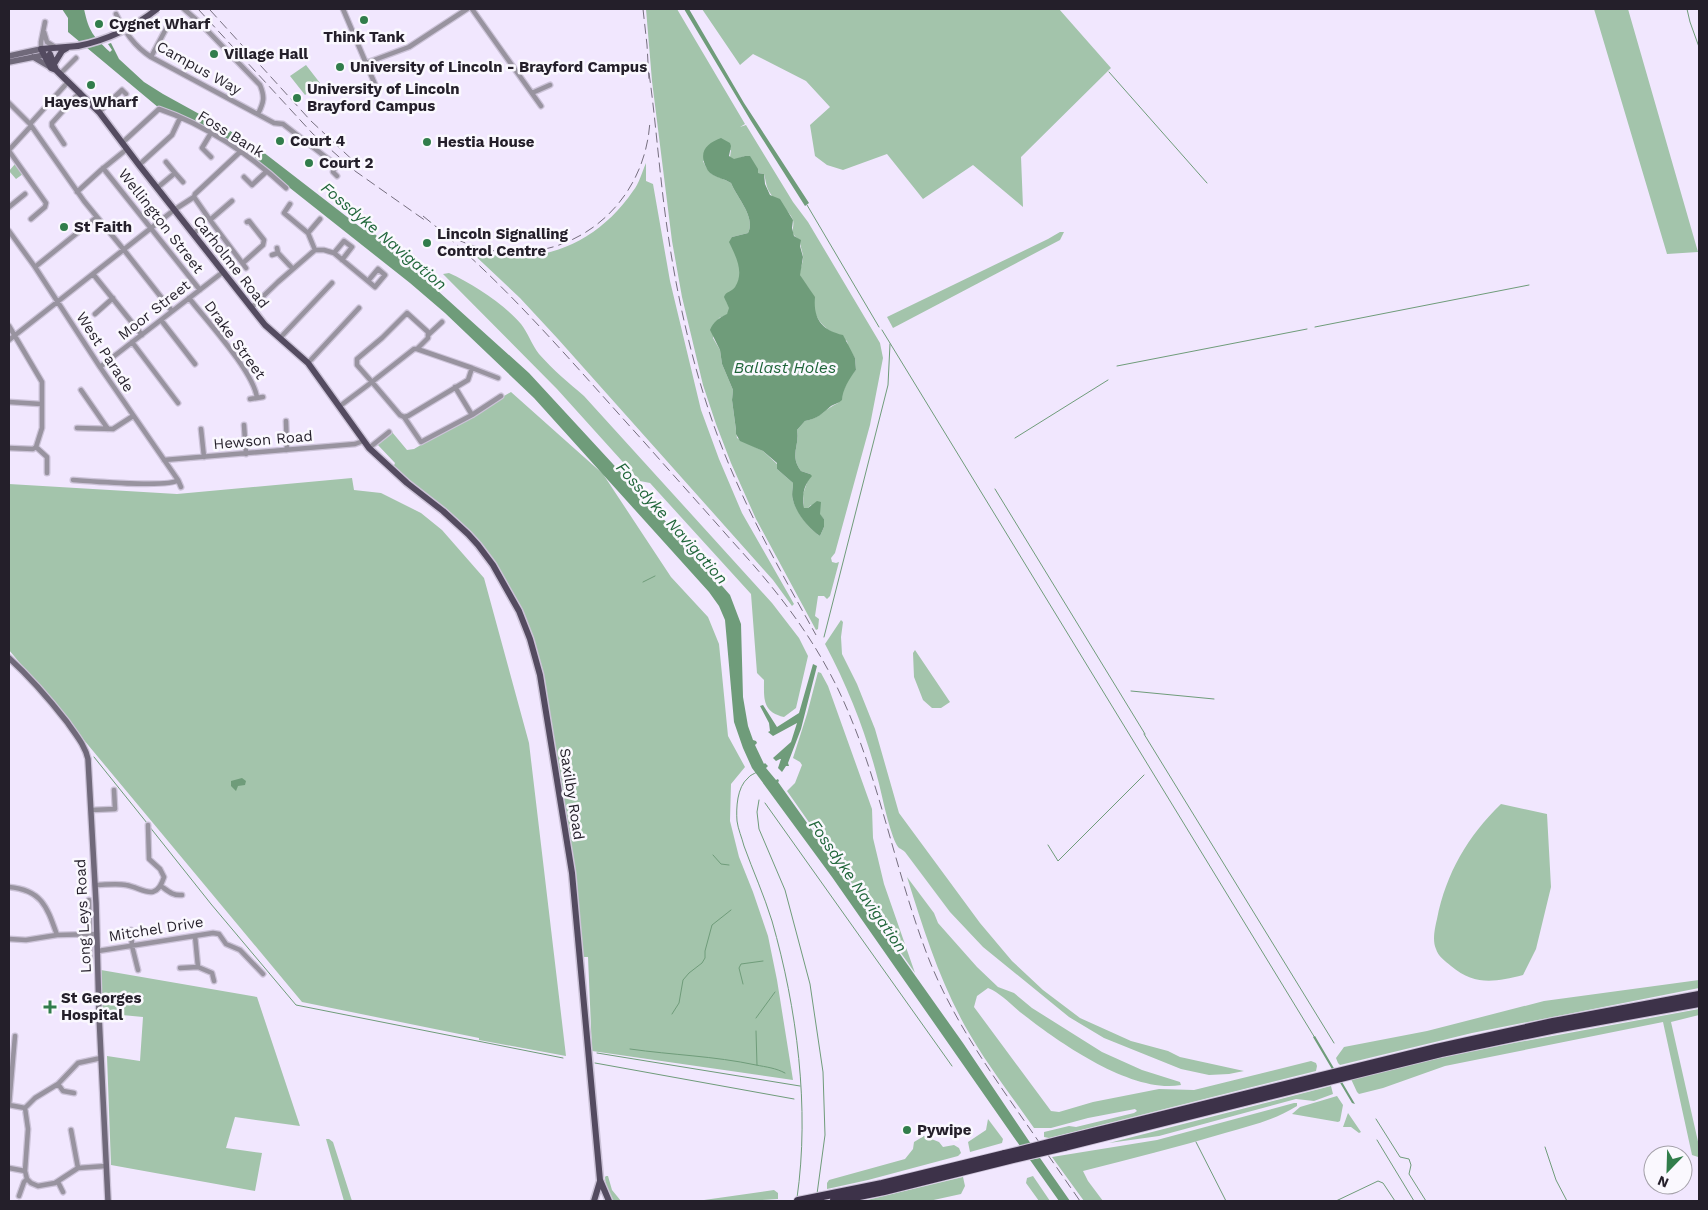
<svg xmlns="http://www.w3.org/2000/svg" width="1708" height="1210" viewBox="0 0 1708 1210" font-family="'Work Sans',sans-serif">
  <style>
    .green { fill: #a3c4ab; fill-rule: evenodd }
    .water { fill: #6f9c7a }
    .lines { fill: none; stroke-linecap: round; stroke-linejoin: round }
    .stream { stroke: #6f9c7a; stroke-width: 1 }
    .street-casing { stroke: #ccc3d8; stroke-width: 7 }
    .secondary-casing { stroke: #ccc3d8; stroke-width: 8 }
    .primary-casing { stroke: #ccc3d8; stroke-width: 9 }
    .highway-casing { stroke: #ccc3d8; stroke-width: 10 }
    .street { stroke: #98939f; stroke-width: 4.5 }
    .secondary { stroke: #70697a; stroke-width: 5.5 }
    .primary { stroke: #544b60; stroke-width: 6 }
    .highway { stroke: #3d3249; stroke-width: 8 }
    .rail { stroke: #766f7f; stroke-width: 1; stroke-dasharray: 10 5; stroke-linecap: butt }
    .primary-bridge-casing { stroke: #ccc3d8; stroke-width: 9; stroke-linecap: butt }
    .highway-bridge-casing { stroke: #ccc3d8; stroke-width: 10; stroke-linecap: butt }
    .primary-bridge { stroke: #544b60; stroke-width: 6 }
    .highway-bridge { stroke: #3d3249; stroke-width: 8 }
    .poi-dot { fill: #317d4b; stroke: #faf8fe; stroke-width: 2 }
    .labels { text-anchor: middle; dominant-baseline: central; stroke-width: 5; stroke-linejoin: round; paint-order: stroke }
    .poi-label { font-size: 15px; font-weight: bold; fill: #241f2a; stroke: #faf8fe; text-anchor: start }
    .street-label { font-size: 15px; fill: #241f2a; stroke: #faf8fe }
    .water-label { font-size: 16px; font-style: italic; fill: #20663a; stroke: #faf8fe }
  </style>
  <rect width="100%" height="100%" fill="#f1e7fe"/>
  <!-- green -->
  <path class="green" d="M 646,9 L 677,9 L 745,124 L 740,127 L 746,125 L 793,202 L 808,222 L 880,343 L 883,358 L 870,425 L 835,553 L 831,558 L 832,562 L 836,563 L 839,562 L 830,596 L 827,599 L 824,596 L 818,596 L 815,616 L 819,619 L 818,629 L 816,630 L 756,519 L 731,463 L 716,424 L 703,385 L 682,297 L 672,241 L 652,81 ZM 731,150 L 730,157 L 734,160 L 745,156 L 758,173 L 764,174 C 766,181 766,187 770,193 C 775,202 789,209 793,220 C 795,229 788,233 800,240 C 800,246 802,250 803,256 C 804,262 799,269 800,275 C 800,279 810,288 812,294 C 815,300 813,303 814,309 C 818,326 833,333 847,341 L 848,347 L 855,358 L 856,370 L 849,378 L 838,403 C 826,408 819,419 805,421 L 797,430 C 800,446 789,455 801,471 L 810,474 L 803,494 L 804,509 L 808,508 L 811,505 L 824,519 L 824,527 L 820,536 C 809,529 796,512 793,500 C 791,495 793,488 793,483 L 777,469 L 777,464 L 763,451 L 737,438 L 732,400 L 733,390 L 722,364 L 720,350 L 713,338 L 719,318 L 727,315 L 730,308 L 726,301 C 729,293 737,287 739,281 C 742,270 737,254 731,245 L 732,237 L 748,233 C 756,217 737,198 731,183 C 716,174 711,179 703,161 Z
    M 702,9 L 1059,9 L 1111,68 L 1021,157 L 1023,207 L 973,165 L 923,199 L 887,154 L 843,170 L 827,165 L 815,156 L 810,125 L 830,107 L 806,81 L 753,54 L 740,65 Z
    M 1594,9 L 1628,9 L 1698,252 L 1667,254 Z
    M 306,65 L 320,83 L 305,95 L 290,76 Z
    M 646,163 L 646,181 L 653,184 L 670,281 L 701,410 L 719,459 L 742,513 L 794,604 L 792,606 L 773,580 L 558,339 L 520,298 L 468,249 C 532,270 595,247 633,191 C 639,184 642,172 646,163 Z
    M 15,164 L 23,174 L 16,179 L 9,171 Z
    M 1060,232 L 1064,232 L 1060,240 L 893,328 L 887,317 L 1048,239 Z
    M 449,273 C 473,284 504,304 521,324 C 528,333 532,345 539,354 C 553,370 569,383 584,396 L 772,603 L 799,638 L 808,656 L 796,708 L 784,717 C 762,712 764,698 764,680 L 757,673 L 751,594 L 650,483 L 640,481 L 557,389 L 443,274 Z
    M 511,392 L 603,474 L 671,577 L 708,617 L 719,644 L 728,736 L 745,767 L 731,784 L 730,821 L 739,857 L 753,892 L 768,936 L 777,980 L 793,1080 L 592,1051 L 588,957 L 582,957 L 569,832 L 558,764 L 535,645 L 482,546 L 465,526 L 449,511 L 393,468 L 395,463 L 377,444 L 392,432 L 407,450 L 414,449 Z
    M 352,478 L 354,490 L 381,493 L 421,513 L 442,530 L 484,578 L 529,743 L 566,1056 L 479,1040 L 479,1038 L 302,1002 L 9,650 L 9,484 L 177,494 Z
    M 841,620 L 843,622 L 841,637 L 842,654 L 857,684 L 875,729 L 899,813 L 980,923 L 1012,961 L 1043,990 L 1080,1018 L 1131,1041 L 1168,1051 L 1180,1057 L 1244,1071 L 1229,1074 L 1209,1075 L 1181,1069 L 1104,1038 L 1069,1017 L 983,947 L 950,912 L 905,852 C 903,850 901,849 899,848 C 893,842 886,813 884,805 C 871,746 853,697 825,644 Z
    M 915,650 L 950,702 L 941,708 L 932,708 L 923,700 L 914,677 L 913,653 Z
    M 818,672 L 821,673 L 828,686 L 872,809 L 873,838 L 884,884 L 915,973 L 787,791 L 795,783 L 802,765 L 800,762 L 793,758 L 807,714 Z
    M 1501,804 L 1547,814 L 1551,887 L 1536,949 L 1523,975 C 1495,982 1475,986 1451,966 C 1445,961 1438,956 1436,949 C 1432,941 1435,927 1437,919 C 1446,873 1468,836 1501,804 Z
    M 907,877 L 934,913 L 938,923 L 977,967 L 998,987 L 1014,993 L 1032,1008 L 1102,1052 L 1142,1070 L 1180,1082 L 1181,1085 C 1133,1094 1061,1044 1024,1015 C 1012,1006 1001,993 988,988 L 977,996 L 974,1007 L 1051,1111 L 1059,1112 L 1093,1102 L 1159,1089 L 1194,1090 L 1311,1061 L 1316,1063 L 1317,1066 L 1316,1071 L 1049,1138 L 1044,1137 L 1044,1132 L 1069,1126 L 1076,1127 L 1134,1113 L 1137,1111 L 1135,1109 L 1088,1118 L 1051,1128 L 1034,1128 C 1011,1095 985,1062 965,1026 C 939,979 923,928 907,877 Z
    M 101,970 L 257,997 L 300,1126 L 235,1117 L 226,1148 L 262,1153 L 255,1191 L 111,1165 L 107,1056 L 140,1061 L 143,1017 L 101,1013 Z
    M 1699,980 L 1699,988 L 1472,1033 L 1340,1065 L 1338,1063 L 1336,1058 L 1344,1047 L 1427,1031 L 1544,1001 Z
    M 1699,1009 L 1699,1015 L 1671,1022 L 1699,1146 L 1699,1156 L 1698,1157 L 1692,1155 L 1663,1022 L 1445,1066 L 1383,1088 L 1359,1094 L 1357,1092 L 1351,1079 L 1419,1062 L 1514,1043 Z
    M 1331,1086 L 1333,1094 L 1314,1101 L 1296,1099 L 1159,1136 L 1109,1143 Z
    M 1337,1096 L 1343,1105 L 1340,1121 L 1338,1122 L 1292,1114 L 1300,1107 Z
    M 1294,1103 L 1297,1103 L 1297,1106 C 1275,1120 1249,1126 1225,1133 C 1178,1147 1130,1159 1083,1171 L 1088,1181 L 1103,1201 L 1084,1201 L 1052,1157 L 1157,1140 Z
    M 1348,1113 L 1361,1132 L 1359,1133 L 1351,1127 L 1343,1127 Z
    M 988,1119 L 1003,1139 L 1002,1143 L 970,1152 L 968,1142 L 986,1130 Z
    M 924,1136 L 939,1142 L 943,1147 L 954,1145 L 959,1148 L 961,1153 L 958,1156 L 868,1180 L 827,1189 L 827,1183 L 829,1180 L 905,1159 L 913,1149 L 914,1142 Z
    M 326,1139 L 329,1139 L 333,1142 L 352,1201 L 344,1201 Z
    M 606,1176 L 608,1176 L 612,1190 L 621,1201 L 613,1201 L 606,1190 L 605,1177 Z
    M 1033,1176 L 1050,1201 L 1039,1201 L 1026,1183 L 1027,1178 Z
    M 963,1177 L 965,1186 L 961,1194 L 929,1201 L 863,1201 Z
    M 774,1190 L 778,1193 L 778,1199 L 746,1201 L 697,1201 Z"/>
  <!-- water -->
  <path class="water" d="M 62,9 L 84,9 C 89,32 93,36 110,52 L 112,50 L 108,44 L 111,43 L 119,59 L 144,82 L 163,94 L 250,142 L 364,230 L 367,227 L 529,373 L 660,515 L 730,595 L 741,624 L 743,697 L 748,726 L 753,740 L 756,741 L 757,743 L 755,745 L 764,764 L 765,763 L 768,766 L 766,768 L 776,780 L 778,779 L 779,781 L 778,782 L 963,1043 L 1031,1144 L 1020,1146 L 832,877 L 752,768 L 743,748 L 734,722 L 725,620 L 719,606 L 709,592 L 534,398 L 445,313 L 410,283 L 252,158 L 218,136 L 159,108 L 68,32 L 68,18 Z
    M 684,9 L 689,9 L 744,103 L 809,203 L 805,206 L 751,121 Z
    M 721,138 L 730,143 L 731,146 L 729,156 L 734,159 L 745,156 L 750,156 L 758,169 L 758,173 L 764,174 L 765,184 L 770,195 L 780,199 L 793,220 L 792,228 L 794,236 L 801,240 L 800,246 L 803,257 L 800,275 L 815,297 C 813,319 822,330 843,335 L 855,358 L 856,370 C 850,377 842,391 842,400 C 839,403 834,404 831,406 C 823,413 817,419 805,421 L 797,430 C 800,446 789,455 801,471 L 810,474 L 812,476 C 803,486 802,496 804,508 L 808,508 L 817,501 L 821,502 L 820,514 L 824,519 L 824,527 L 820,536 C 809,529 796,513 793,500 C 791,495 793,488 793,483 L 777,469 L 777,463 L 763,451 L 740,441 L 736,434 L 736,430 L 732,400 L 733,390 L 722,364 L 720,350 L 710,330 C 713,322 719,318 727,314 L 729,308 L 724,297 C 726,291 732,292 735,287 C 745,272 735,255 729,242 L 732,237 L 748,233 C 756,217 737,198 731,183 C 725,179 718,178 713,175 C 708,172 707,169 705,165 C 699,150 708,143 721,138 Z
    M 813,664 L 817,666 L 801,729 L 788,763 L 789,766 L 786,766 L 782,772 L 778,768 L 781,759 L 780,759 L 776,761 L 773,758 L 791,742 L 797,723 L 773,736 L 768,732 L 770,731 L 769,723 L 760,706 L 763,705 L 777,727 L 799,713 Z
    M 242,778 L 246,781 L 245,785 L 238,786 L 236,791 L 231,786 L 231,781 Z
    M 1315,1036 L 1355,1104 L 1352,1103 L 1313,1037 Z
    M 1040,1158 L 1070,1201 L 1059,1201 L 1030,1160 Z"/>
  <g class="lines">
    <!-- stream -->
    <path class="stream" d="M 1687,9 L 1690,22 L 1699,47
      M 1109,72 L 1207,183
      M 807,205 L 879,327
      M 1315,327 L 1529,285
      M 882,330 L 1315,1038
      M 1117,366 L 1307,329
      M 1015,438 L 1108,380
      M 995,489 L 1145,734
      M 643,582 L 655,576
      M 824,637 L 888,385 L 890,344
      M 1131,691 L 1214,699
      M 1144,734 L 1334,1043
      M 94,757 L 147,823
      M 757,772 C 754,774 750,775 748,778 C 737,787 736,808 737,821 C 738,829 742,838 744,846 C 753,871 764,895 772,921 C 797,1008 810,1108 797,1198
      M 759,800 L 757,812 L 759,829 L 785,890 L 810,984 L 823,1072 L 825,1135 L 817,1194
      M 765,803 L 952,1066
      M 149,826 L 211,904 L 296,1005 L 563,1058
      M 1048,845 L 1058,861 L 1144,775
      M 713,855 L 721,864 L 729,865
      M 743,984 L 739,968 L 741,964 L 763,961
      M 672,1014 L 679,1003 L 683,980 L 689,973 L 702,963 L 705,958 L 705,951 L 712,925 L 731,910
      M 756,1018 L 775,992
      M 756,1031 L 757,1065
      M 630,1049 C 672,1055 714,1056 756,1065 C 766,1067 776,1068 785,1073
      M 597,1053 L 800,1086
      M 595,1063 L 794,1099
      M 1376,1119 L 1400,1157 L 1409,1159 L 1411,1165 L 1409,1174 L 1426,1201
      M 1377,1140 L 1414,1201
      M 1196,1142 L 1226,1201
      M 1545,1147 L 1556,1180 L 1567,1201
      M 1336,1201 L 1378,1181 L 1383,1183 L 1395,1201"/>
    <defs>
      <path id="street" d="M 184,9 L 200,23 L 260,85 C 265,97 264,102 258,114
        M 343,9 L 377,89
        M 472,9 L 541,106
        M 116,14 C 125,32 134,46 151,57 L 274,123 L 283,124 L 336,165 L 333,172 L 337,176
        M 44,32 L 47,42 L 55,47
        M 41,49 L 41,42 L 45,22
        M 151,57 L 167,27
        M 366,63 L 409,47 L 467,9
        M 60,74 L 76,58
        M 532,93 L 550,85
        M 9,103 L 30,124 L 84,201 L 124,250 L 172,311
        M 99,112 L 122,90 L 126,94
        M 30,124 L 68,82
        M 122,143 L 159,109 C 204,124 252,156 286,188
        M 64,144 L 52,126 L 52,123 L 80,92
        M 9,150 L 31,126
        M 9,151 L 46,203 L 45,207 L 31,219
        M 211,157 L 202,148 L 211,133
        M 166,162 L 175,173
        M 139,165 L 172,135 L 180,118
        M 103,168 L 200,290
        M 244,177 L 252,185 L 266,172
        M 157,188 L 175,173 L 183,182
        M 77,192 L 101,170 L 127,149
        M 194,197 L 210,220
        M 232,201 L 210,220 L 246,268
        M 290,204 L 284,213 L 308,233
        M 9,207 L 25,194
        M 9,231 L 35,267 L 100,367 L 178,480 L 181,487
        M 193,234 L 203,226
        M 315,250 L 308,233 L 320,219
        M 223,253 L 230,247
        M 278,253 L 293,269
        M 272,255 L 278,253 L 277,248
        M 342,260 L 352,247 L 344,241 L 334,253 L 375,287 L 385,275 L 378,269 L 368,281
        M 242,262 L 244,262 L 263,245 L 264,240 L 249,221 L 247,222
        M 35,267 L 97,217
        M 93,274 L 142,335
        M 189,298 C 206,320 254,372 257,398
        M 251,308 L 278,282 L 315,250 L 324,250 L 334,253
        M 95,314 L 113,298
        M 161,320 L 195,364
        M 9,326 L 42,382 L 42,428 L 36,447
        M 428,335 L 442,322
        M 280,338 L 332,283
        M 9,340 L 174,210 L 194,197 L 195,194 L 240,152
        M 132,342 L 178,403
        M 308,363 L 359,308
        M 100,367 L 223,272
        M 472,368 L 498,378
        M 81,390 L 108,429
        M 250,399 L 263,397
        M 9,402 L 41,404
        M 340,406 L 372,382 L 357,365 L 357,359 L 382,338 L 407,313 L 428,332 L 428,338 L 417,349 L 414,349 L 372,382 L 400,415 L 404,417 L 408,416 L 468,380 L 472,368 L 417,349
        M 472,415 L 501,396
        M 404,417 L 421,442 L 472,415 L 455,387
        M 286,421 L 287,450
        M 244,425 L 246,454
        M 77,428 L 113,429 L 133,416
        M 201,429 L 204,457
        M 36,447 L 47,457 L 47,473
        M 9,448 L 33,449 L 36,447
        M 369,448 L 389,432
        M 164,460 L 355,444 L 363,441
        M 73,480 C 90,481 169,488 178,480
        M 91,810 L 115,809 L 114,790
        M 95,885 C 105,885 116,883 126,885 C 143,888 156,903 164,877 L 160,869 L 149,859 L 148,825
        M 161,886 C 168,891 173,896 182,895
        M 9,887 C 42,890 47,907 57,935
        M 89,900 L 90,958
        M 131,930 L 132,946 L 138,970
        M 9,939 L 26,940 L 57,935 L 97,934
        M 98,951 L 213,933 L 219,934 L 226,944 L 240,950 L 263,974
        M 198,967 L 212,973 L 214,981
        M 180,968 L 198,967 L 195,936
        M 101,1058 L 78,1063 L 58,1084 L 35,1098 L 25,1108 L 28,1129 L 25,1171 L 27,1179 L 31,1183 L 38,1186 L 55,1183 L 78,1168 L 106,1166
        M 58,1084 L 63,1091 L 74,1093
        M 9,1105 L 15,1036
        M 9,1105 L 25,1108
        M 71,1130 L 78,1168
        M 9,1168 L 25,1171
        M 58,1182 L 63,1192
        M 19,1196 L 24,1182 L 27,1179"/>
      <path id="secondary" d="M 9,56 L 41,49
        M 33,57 L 50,67
        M 9,62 L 44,55
        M 9,658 C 31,678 49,699 67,722 C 75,734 85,745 88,759 L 96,903 L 99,1015 L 108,1201"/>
      <path id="primary" d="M 50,54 L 56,70 L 99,112 L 139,165 L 265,325 L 308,363 L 369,448 L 407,483 L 443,511 L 468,534 L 478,545 L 493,565 L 519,611 L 530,639 L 540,675 L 572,873 L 600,1180 L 609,1201
        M 54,64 L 62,51 L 67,48
        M 56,70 L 51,68 L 41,49 L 78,46
        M 594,1201 L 600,1181"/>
      <path id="highway" d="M 1061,1140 L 1436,1048 L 1553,1022 L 1699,995
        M 1064,1147 L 1441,1053 L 1556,1029 L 1699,1003
        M 798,1201 L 882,1184 L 1005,1154
        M 834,1201 L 884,1191 L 1009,1160"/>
    </defs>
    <!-- street casing -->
    <use href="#street" class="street-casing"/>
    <!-- secondary casing -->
    <use href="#secondary" class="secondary-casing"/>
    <!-- primary casing -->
    <use href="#primary" class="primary-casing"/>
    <!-- highway casing -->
    <use href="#highway" class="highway-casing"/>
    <!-- street -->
    <use href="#street" class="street"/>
    <!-- secondary -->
    <use href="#secondary" class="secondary"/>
    <!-- primary -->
    <use href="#primary" class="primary"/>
    <!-- highway -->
    <use href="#highway" class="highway"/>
    <!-- rail -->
    <path class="rail" d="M 198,9 L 313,134 L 355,171 L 426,221
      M 643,9 L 647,45 L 649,80
      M 210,10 L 311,121 L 360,167
      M 649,73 C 654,108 657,144 661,179 C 669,254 683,330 706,402 C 732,485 774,560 816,635
      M 423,216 C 506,283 574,365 645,443 C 674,476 703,508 732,541 C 773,586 807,628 835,683 C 879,771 894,871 930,962 C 957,1028 999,1084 1039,1142
      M 456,239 C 546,281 645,220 650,120
      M 1048,1155 L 1080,1201"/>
    <defs>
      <path id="primary-bridge" d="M 78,46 C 108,40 133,28 157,9"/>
      <path id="highway-bridge" d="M 1005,1154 L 1061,1140
        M 1009,1160 L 1064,1147"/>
    </defs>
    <!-- primary-bridge casing -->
    <use href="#primary-bridge" class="primary-bridge-casing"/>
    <!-- highway-bridge casing -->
    <use href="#highway-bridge" class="highway-bridge-casing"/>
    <!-- primary-bridge -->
    <use href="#primary-bridge" class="primary-bridge"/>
    <!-- highway-bridge -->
    <use href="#highway-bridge" class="highway-bridge"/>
  </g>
  <!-- markers -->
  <g class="poi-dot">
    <circle cx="364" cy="20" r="5"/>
    <circle cx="99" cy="24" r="5"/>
    <circle cx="214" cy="54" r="5"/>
    <circle cx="340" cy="67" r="5"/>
    <circle cx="91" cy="85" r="5"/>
    <circle cx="297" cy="98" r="5"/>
    <circle cx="280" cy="141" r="5"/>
    <circle cx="427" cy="142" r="5"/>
    <circle cx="309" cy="163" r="5"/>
    <circle cx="64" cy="227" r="5"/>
    <circle cx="427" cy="243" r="5"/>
    <path d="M47.5 999.5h5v5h5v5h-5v5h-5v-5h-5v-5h5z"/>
    <circle cx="907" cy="1130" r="5"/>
  </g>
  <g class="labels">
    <!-- poi labels -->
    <g class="poi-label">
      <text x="109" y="24">Cygnet Wharf</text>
      <text x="364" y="37" text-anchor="middle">Think Tank</text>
      <text x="224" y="54">Village Hall</text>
      <text x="350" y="67">University of Lincoln - Brayford Campus</text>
      <text x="307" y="89">University of Lincoln<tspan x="307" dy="17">Brayford Campus</tspan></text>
      <text x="91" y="102" text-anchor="middle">Hayes Wharf</text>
      <text x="290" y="141">Court 4</text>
      <text x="437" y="142">Hestia House</text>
      <text x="319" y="163">Court 2</text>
      <text x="74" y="227">St Faith</text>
      <text x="437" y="234">Lincoln Signalling<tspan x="437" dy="17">Control Centre</tspan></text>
      <text x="61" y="998">St Georges<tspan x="61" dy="17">Hospital</tspan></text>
      <text x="917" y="1130">Pywipe</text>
    </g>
    <!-- street labels -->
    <g class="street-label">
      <text transform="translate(199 68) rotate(29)">Campus Way</text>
      <text transform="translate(231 134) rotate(32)">Foss Bank</text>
      <text transform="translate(161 221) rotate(52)">Wellington Street</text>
      <text transform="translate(231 262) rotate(52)">Carholme Road</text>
      <text transform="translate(154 310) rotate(-38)">Moor Street</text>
      <text transform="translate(235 340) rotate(54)">Drake Street</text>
      <text transform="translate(105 352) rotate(57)">West Parade</text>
      <text transform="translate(263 440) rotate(-5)">Hewson Road</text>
      <text transform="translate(572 794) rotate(81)">Saxilby Road</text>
      <text transform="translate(83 916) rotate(-93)">Long Leys Road</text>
      <text transform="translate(156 929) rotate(-9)">Mitchel Drive</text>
    </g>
    <!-- water labels -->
    <g class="water-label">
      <text transform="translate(384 236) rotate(40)">Fossdyke Navigation</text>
      <text x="785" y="367">Ballast Holes</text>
      <text transform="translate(672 523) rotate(48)">Fossdyke Navigation</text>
      <text transform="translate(858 886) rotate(55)">Fossdyke Navigation</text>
    </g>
  </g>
  <!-- border -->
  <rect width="1708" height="1210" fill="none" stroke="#241f2a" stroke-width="20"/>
  <!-- north arrow -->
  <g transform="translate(1668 1170) rotate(203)"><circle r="24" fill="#faf8fe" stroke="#a4a1a9"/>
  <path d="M0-4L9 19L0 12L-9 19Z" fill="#317d4b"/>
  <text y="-8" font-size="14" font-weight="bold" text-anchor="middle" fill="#241f2a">N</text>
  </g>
</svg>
